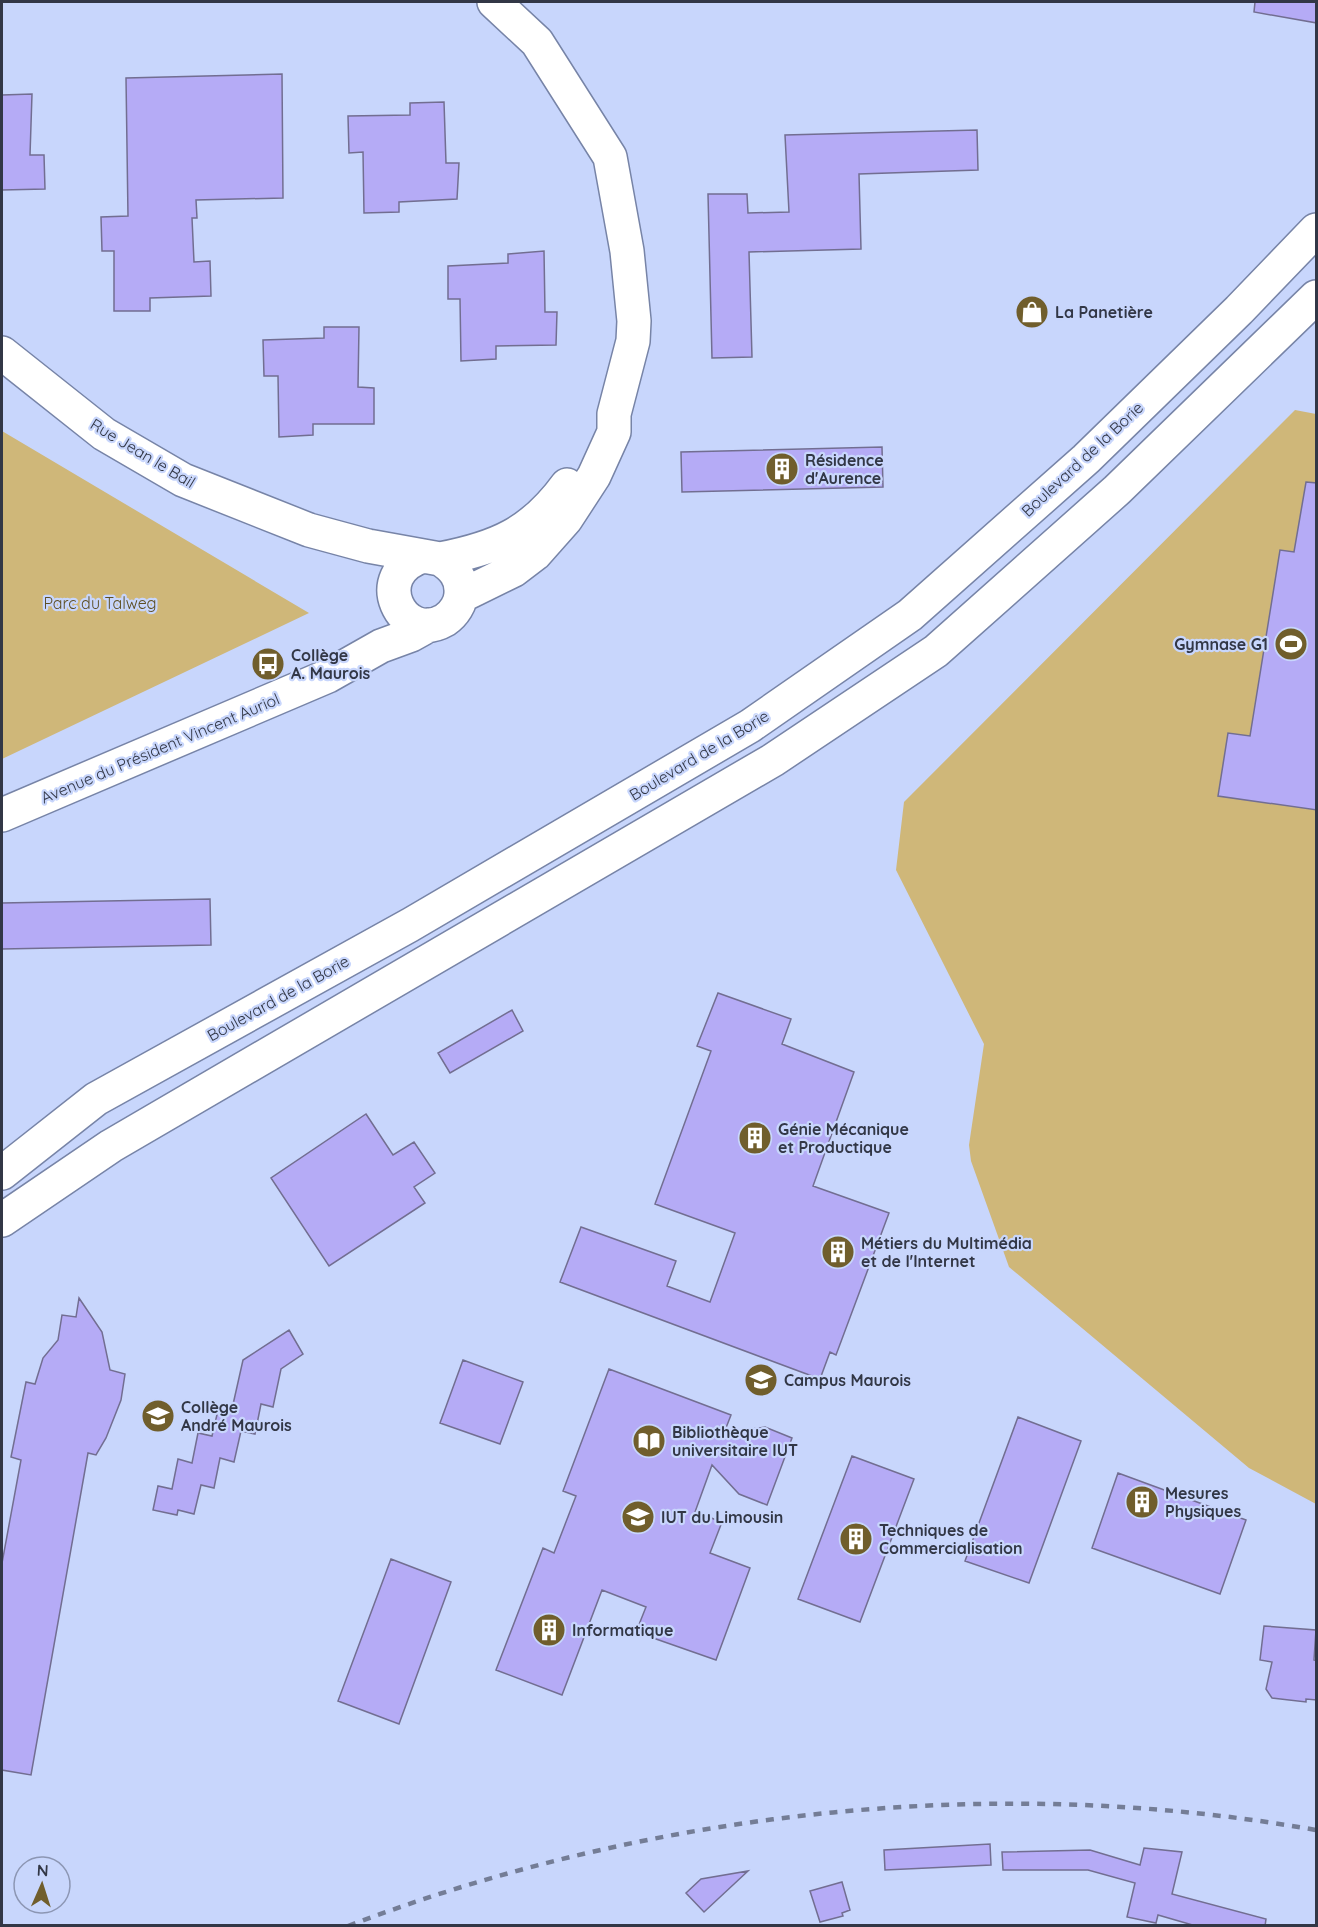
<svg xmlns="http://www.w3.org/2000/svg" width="1318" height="1927" viewBox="0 0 1318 1927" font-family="Quicksand,sans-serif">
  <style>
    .green { fill: #cfb779 }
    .building { fill: #b5abf6; stroke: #726e91; stroke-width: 1.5 }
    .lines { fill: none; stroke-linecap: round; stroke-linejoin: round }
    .minor-casing { stroke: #7784a7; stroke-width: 36 }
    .major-casing { stroke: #7784a7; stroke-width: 36 }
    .minor { stroke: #fff; stroke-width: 33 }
    .major { stroke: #fff; stroke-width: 33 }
    .rail { stroke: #747d96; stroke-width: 4.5; stroke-dasharray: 8 8; stroke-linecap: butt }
    .labels { text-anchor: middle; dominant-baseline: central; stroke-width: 4.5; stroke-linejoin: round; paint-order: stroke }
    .poi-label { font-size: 16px; font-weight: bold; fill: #323746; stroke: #c8d6fc; text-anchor: start }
    .street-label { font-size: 16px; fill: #323746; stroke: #c8d6fc }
    .park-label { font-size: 16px; fill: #5d4e22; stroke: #c8d6fc }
  </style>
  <rect width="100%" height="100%" fill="#c8d6fc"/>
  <!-- green -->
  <path class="green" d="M 1295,410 L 1316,414 L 1316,1504 L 1249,1468 L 1009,1267 L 971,1161 L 969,1145 L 984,1044 L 896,870 L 904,802 Z
    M 2,431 L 309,613 L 2,759 Z"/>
  <!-- building -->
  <path class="building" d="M 1255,2 L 1317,2 L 1317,23 L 1254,12 Z
    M 282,74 L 283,198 L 196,200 L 197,218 L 192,218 L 194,262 L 210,261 L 211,296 L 150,298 L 150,311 L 114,311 L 114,251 L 102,251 L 101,217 L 128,216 L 126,78 Z
    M 32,94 L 30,155 L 44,155 L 45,189 L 2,190 L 2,95 Z
    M 444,102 L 446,163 L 459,163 L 457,199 L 399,202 L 399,212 L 364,213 L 363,152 L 349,153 L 348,116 L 410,115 L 410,103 Z
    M 977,130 L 978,170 L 859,174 L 861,249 L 749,252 L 752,357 L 712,358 L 708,194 L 747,194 L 748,213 L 789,212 L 785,135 Z
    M 544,251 L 545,312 L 557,312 L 556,345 L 496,346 L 496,359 L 461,361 L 460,299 L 448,299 L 448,266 L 508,263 L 508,254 Z
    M 324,327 L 359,327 L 358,387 L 374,388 L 374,424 L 313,424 L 313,435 L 279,437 L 278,376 L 264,376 L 263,340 L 324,338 Z
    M 882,447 L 883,487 L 682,492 L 681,452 Z
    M 1306,482 L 1317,483 L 1317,810 L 1218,796 L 1228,733 L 1250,736 L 1280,550 L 1294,552 Z
    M 210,899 L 211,945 L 2,949 L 2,903 Z
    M 718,993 L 791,1019 L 782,1044 L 854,1072 L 813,1186 L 889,1213 L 836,1355 L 830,1352 L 820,1379 L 560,1282 L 581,1227 L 676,1261 L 667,1286 L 710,1302 L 735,1233 L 655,1204 L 711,1051 L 697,1046 Z
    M 512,1010 L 523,1031 L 450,1073 L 438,1053 Z
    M 366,1114 L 393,1155 L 414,1142 L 435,1173 L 414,1187 L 425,1203 L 329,1266 L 271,1178 Z
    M 79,1298 L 102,1332 L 110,1370 L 125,1374 L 121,1400 L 106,1438 L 96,1455 L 88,1453 L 31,1775 L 2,1770 L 2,1563 L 21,1460 L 11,1457 L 26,1382 L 35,1384 L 43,1358 L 58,1340 L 62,1315 L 76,1317 Z
    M 289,1330 L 303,1354 L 281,1369 L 273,1407 L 261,1404 L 255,1434 L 241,1431 L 234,1462 L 220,1458 L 214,1488 L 201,1485 L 194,1514 L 178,1510 L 177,1515 L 153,1510 L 158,1486 L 172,1489 L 178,1459 L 192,1463 L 198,1433 L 212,1436 L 219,1406 L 232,1409 L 243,1360 Z
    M 463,1360 L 523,1382 L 500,1444 L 440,1423 Z
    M 609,1369 L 731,1415 L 724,1433 L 765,1427 L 792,1438 L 767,1505 L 739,1494 L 712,1465 L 695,1512 L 722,1522 L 710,1553 L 750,1568 L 716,1660 L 636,1632 L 646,1607 L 602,1590 L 562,1695 L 496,1670 L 543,1548 L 554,1553 L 576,1496 L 563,1491 Z
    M 1018,1417 L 1081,1441 L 1029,1583 L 965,1561 Z
    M 852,1456 L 914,1479 L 860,1622 L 798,1599 Z
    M 1118,1473 L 1246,1520 L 1220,1594 L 1092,1548 Z
    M 391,1559 L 451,1582 L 399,1724 L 338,1701 Z
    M 1264,1626 L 1316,1630 L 1314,1660 L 1317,1661 L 1317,1700 L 1306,1699 L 1306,1702 L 1272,1698 L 1266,1689 L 1272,1662 L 1260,1660 Z
    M 990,1844 L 991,1865 L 885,1870 L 884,1850 Z
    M 1144,1848 L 1182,1852 L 1172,1894 L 1266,1919 L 1265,1926 L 1196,1926 L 1158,1915 L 1156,1923 L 1127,1917 L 1135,1883 L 1088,1870 L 1003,1870 L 1002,1852 L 1090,1850 L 1140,1865 Z
    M 748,1871 L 704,1912 L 686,1893 L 701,1879 Z
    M 842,1882 L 850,1910 L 842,1913 L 843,1916 L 820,1922 L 810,1891 Z"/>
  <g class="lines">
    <defs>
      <path id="minor" d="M 2,353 L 104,434 L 183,480 L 309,530 L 368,546 L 440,559 C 453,567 462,577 461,593 C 461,603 454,614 445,620 C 402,645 367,574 423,556
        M 440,559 C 497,548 532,533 567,485
        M 461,596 L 514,570 L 535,554 L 566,519 L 594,476 L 614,432 L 614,414 L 633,341 L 634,321 L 627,251 L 610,157 L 537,42 L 494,2
        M 2,815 L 328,676 L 381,646 L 411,635 L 429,625"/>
      <path id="major" d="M 2,1173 L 96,1099 L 410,925 L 750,726 L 910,615 L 1086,459 L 1239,310 L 1316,230
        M 2,1220 L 111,1146 L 773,760 L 936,651 L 1117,490 L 1316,297"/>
    </defs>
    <!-- minor casing -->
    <use href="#minor" class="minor-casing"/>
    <!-- major casing -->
    <use href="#major" class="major-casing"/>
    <!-- minor -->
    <use href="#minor" class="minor"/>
    <!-- major -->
    <use href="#major" class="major"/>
    <!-- rail -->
    <path class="rail" d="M 348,1926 C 653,1810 995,1773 1316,1830"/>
  </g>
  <!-- icons -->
  <defs>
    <symbol id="shop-disc" viewBox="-11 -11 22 22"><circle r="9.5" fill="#705e2c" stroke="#c8d6fc"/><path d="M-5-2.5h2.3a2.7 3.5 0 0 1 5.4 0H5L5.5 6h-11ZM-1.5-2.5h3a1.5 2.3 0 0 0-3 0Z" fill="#fff"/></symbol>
    <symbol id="building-disc" viewBox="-11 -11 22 22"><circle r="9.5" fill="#705e2c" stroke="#c8d6fc"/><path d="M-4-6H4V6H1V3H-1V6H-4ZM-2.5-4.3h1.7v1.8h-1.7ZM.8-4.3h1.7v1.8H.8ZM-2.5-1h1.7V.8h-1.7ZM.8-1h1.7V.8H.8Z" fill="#fff"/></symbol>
    <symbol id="stadium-disc" viewBox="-11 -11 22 22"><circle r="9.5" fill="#705e2c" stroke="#c8d6fc"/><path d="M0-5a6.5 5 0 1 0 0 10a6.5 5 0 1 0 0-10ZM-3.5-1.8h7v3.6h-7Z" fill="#fff"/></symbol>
    <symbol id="bus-disc" viewBox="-11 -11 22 22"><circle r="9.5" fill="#705e2c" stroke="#c8d6fc"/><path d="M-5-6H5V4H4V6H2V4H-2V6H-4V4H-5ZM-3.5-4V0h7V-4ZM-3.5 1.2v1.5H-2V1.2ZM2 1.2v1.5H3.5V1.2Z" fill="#fff"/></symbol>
    <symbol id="university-disc" viewBox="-11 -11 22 22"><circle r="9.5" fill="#705e2c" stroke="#c8d6fc"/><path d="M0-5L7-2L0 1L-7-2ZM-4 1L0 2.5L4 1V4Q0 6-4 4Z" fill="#fff"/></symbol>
    <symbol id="school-disc" viewBox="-11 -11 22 22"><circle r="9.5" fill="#705e2c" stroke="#c8d6fc"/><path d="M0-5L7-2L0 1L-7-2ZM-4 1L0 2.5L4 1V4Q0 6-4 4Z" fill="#fff"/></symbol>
    <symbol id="library-disc" viewBox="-11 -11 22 22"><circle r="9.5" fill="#705e2c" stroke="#c8d6fc"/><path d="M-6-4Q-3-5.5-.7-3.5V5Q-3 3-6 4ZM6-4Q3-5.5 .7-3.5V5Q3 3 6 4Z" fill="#fff"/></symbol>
  </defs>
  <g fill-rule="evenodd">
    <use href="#shop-disc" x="1013" y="293" width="38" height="38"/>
    <use href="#building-disc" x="763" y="450" width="38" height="38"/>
    <use href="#stadium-disc" x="1272" y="625" width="38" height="38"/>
    <use href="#bus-disc" x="249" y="645" width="38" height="38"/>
    <use href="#building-disc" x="736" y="1119" width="38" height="38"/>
    <use href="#building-disc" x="819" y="1233" width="38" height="38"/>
    <use href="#university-disc" x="742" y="1361" width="38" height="38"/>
    <use href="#school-disc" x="139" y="1397" width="38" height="38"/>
    <use href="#library-disc" x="630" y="1422" width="38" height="38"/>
    <use href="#building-disc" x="1123" y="1483" width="38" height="38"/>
    <use href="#university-disc" x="619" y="1498" width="38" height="38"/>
    <use href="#building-disc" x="837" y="1520" width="38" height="38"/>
    <use href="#building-disc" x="530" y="1611" width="38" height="38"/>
  </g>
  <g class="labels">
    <!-- poi labels -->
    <g class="poi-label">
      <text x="1055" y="312">La Panetière</text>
      <text x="805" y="460">Résidence<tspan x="805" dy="18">d'Aurence</tspan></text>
      <text x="1268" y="644" text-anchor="end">Gymnase G1</text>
      <text x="291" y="655">Collège<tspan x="291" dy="18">A. Maurois</tspan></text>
      <text x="778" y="1129">Génie Mécanique<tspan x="778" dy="18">et Productique</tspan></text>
      <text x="861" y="1243">Métiers du Multimédia<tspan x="861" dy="18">et de l'Internet</tspan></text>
      <text x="784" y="1380">Campus Maurois</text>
      <text x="181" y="1407">Collège<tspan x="181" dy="18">André Maurois</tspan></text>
      <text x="672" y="1432">Bibliothèque<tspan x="672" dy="18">universitaire IUT</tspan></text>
      <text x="1165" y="1493">Mesures<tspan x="1165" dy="18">Physiques</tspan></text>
      <text x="661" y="1517">IUT du Limousin</text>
      <text x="879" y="1530">Techniques de<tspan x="879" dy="18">Commercialisation</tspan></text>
      <text x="572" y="1630">Informatique</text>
    </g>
    <!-- street labels -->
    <g class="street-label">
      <text transform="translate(143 453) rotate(31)">Rue Jean le Bail</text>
      <text transform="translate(1082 459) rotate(-43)">Boulevard de la Borie</text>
      <text transform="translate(160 748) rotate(-23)">Avenue du Président Vincent Auriol</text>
      <text transform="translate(699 755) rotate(-31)">Boulevard de la Borie</text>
      <text transform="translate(278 998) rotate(-29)">Boulevard de la Borie</text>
    </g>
    <!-- park labels -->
    <g class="park-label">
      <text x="100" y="603">Parc du Talweg</text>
    </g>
  </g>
  <!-- border -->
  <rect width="1318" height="1927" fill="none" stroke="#323746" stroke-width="6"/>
  <!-- north arrow -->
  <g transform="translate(42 1885) rotate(3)"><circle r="28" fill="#c8d6fc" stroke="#8c96b3" stroke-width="1.5"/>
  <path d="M0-4.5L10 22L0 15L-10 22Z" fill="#705e2c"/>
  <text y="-9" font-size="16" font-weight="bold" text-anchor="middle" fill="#323746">N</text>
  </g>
</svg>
